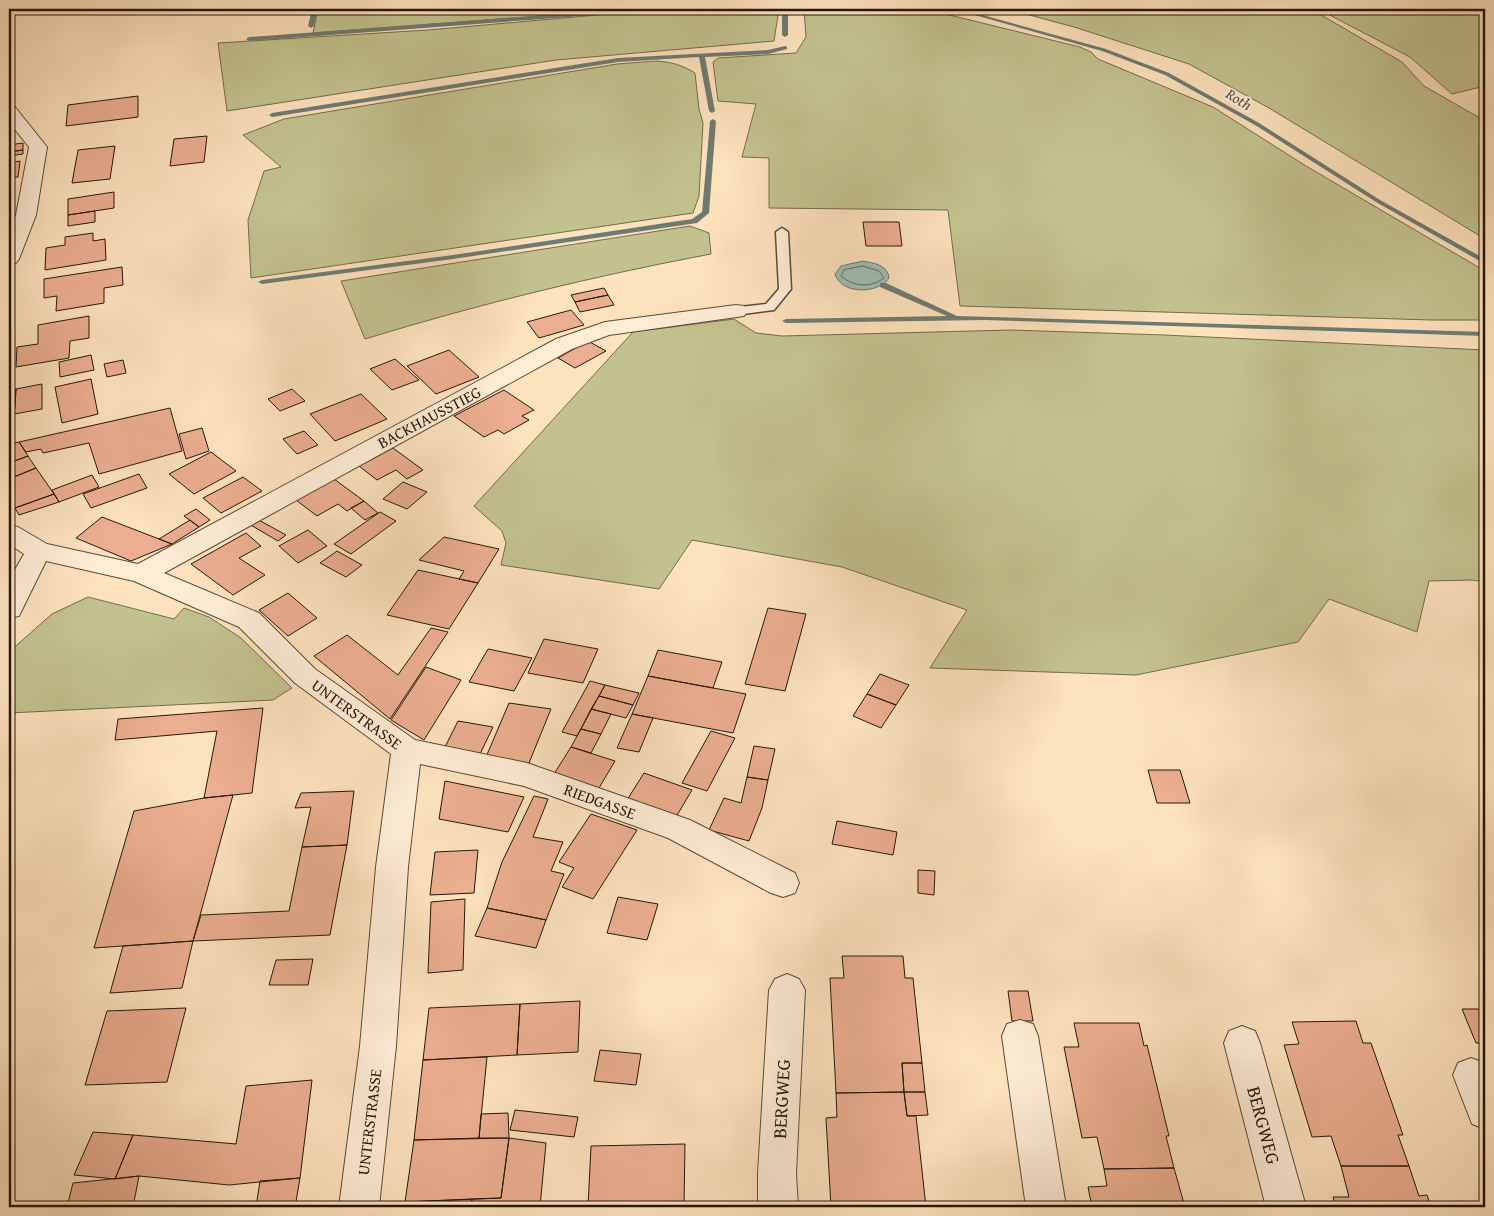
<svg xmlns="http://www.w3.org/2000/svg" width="1494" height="1216" viewBox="0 0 1494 1216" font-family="'Gentium Book Plus',serif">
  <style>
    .green { fill: #c3c28f; stroke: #756c4c }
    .water { fill: #9fbdb5; stroke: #6f7b71 }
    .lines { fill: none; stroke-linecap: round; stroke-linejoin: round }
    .shore { stroke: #636a60; stroke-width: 1 }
    .stream { fill: #6f7b71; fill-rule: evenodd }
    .building { fill: #ebae90; stroke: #27170a }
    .lane-casing { stroke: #5c4a37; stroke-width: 3 }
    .street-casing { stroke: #5c4a37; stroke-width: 2 }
    .lane { fill: #feecd5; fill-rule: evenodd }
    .street { fill: #feecd5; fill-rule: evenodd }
    .labels { text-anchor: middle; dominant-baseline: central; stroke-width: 4; stroke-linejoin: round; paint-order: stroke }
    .far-water-label { font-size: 15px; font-style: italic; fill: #515146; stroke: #feecd5 }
    .street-label { font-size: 16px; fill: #27170a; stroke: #feecd5 }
    .near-street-label { font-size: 19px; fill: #27170a; stroke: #feecd5 }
  </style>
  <rect width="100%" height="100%" fill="#fde2be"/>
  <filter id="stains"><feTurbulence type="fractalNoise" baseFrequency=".004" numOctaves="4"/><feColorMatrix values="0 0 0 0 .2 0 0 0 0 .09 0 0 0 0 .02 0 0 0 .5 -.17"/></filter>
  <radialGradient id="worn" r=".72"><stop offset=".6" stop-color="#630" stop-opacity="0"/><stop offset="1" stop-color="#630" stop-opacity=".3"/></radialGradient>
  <!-- green -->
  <path class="green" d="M 318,9 L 631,9 L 313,33 Z
    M 665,9 L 779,9 L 774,41 L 556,60 L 227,111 L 218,43 L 428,30 Z
    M 804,9 L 925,9 L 1080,47 L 1091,52 L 1098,59 L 1213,107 L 1306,166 L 1485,271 L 1485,320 L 1432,320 L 960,306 L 948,210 L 769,208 L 769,158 L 742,157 L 756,104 L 718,101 L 713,62 L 718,58 L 796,53 L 806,37 Z
    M 1007,9 L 1311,9 L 1402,62 L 1424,86 L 1485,121 L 1485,239 L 1269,108 L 1189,64 L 1074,27 Z
    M 1318,9 L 1485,9 L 1485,86 L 1452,94 L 1410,57 Z
    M 656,61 C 672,62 682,65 695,73 L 699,109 L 703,123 L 699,196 L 693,213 L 251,278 L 248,220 L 264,171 L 281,167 L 243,135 L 284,119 L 617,64 Z
    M 690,226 L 709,233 L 711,254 C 594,276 479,304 365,339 L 341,281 Z
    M 734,319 L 756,333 L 782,336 L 1010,330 L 1164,335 L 1485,350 L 1485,582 L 1472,580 L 1429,581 L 1417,632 L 1329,599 L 1298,642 L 1136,675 L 930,668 L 967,610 L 842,567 L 692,540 L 659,589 L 501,565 L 506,543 L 502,531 L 474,506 L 633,332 Z
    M 88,597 L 174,619 L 184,608 L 209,617 L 241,638 L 292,688 L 273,700 L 9,713 L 9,652 L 52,614 Z"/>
  <!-- water -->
  <path class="water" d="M 863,261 C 874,263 888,265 889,278 C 879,294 841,295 835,274 L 841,266 Z"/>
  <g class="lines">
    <!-- shore -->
    <path class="shore" d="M 863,266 L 879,271 L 884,278 C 870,288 854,287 841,276 L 844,270 Z"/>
    <!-- stream -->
    <path class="stream" d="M 312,9 L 318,9 L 314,26 L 311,28 L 308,26 Z
      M 631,9 L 653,9 L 650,11 L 249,41 L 246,39 L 249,37 Z
      M 782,9 L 788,9 L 788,35 L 785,37 L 782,35 Z
      M 953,9 L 961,9 L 1106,49 L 1169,73 L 1259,123 L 1380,200 L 1485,259 L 1485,264 L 1376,202 L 1255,125 L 1165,75 L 1102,51 Z
      M 785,46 L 787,47 L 787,49 L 768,54 L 705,57 L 715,111 L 712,113 L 709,111 L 699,57 L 618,62 L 272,117 L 269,115 L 272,113 L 618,58 L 768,50 Z
      M 713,119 L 716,121 L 709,213 L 697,223 L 453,259 L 262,284 L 258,282 L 262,280 L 453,255 L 692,219 L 702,212 L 710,121 Z
      M 880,283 L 886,283 L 957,316 L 1485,332 L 1485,336 L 985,320 L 786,323 L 782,321 L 786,319 L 947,316 L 880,287 Z"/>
  </g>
  <!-- building -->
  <path class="building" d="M 138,96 L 138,117 L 66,126 L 68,105 Z
    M 207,136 L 204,162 L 170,166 L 174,139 Z
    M 23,143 L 23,150 L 9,152 L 9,145 Z
    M 115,146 L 110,179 L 72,183 L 78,150 Z
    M 23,150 L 23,154 L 9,156 L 9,152 Z
    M 20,161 L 18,177 L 9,178 L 9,163 Z
    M 114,192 L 114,208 L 68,215 L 68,199 Z
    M 95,211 L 95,222 L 68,226 L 68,215 Z
    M 863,222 L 899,222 L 902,246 L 866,246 Z
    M 93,233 L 93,241 L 105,239 L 106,260 L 45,270 L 46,248 L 65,245 L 65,237 Z
    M 122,267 L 123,285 L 104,288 L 104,303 L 56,311 L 57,296 L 44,298 L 44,279 Z
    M 604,288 L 608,295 L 575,302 L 571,295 Z
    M 608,295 L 614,305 L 580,312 L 575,302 Z
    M 571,310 L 584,325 L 539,338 L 527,322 Z
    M 89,316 L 89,338 L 70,341 L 69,358 L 16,367 L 17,347 L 38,344 L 38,325 Z
    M 588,341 L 606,351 L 575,368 L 558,358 Z
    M 449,350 L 479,377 L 436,394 L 407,366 Z
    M 91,355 L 94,370 L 60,377 L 59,362 Z
    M 395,359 L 419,380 L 392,390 L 370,369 Z
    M 123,360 L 126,373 L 107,377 L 104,364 Z
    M 91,379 L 98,414 L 62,423 L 55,387 Z
    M 42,384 L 42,409 L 14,414 L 16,389 Z
    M 16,389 L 15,408 L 9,409 L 9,390 Z
    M 292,389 L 305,401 L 280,411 L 268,399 Z
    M 504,390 L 534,410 L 522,416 L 529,420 L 504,434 L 498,430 L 484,437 L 454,416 Z
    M 361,394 L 387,419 L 335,441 L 310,414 Z
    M 170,408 L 182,451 L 99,474 L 89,443 L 43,453 L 41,449 L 26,452 L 19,442 Z
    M 202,428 L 209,451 L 186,459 L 179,434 Z
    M 304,431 L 318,445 L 297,454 L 283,439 Z
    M 19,442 L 28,456 L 9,463 L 9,444 Z
    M 393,448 L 423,470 L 407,479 L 396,470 L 377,480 L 359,466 Z
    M 211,452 L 236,471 L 194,494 L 169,474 Z
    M 28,456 L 36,468 L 9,479 L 9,463 Z
    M 36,468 L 54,494 L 15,508 L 9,499 L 9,479 Z
    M 139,474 L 147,488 L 91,508 L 83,494 Z
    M 92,475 L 99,487 L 59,502 L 52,490 Z
    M 243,477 L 262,491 L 221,513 L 203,498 Z
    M 334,479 L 364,501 L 347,511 L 338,504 L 317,516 L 296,500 Z
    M 403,482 L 427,492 L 407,509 L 383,499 Z
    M 54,494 L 59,502 L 19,515 L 15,508 Z
    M 364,501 L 378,513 L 365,520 L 351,508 Z
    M 196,509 L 210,520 L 199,527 L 184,516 Z
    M 380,512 L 396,521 L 351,554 L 334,544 Z
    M 102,517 L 159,539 L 172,544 L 131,561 L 76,538 Z
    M 257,519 L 286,535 L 278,541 L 249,524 Z
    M 190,520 L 199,527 L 172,544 L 159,539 Z
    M 308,530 L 327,546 L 298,563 L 279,546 Z
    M 246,533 L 261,546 L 239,558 L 265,575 L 233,595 L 191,564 Z
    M 444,537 L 499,549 L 478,583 L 459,579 L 464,571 L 419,560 Z
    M 337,551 L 362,565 L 346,577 L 320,563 Z
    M 418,570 L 478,583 L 449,629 L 387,615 Z
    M 288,593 L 317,618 L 288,636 L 259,610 Z
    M 768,608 L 806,614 L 785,691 L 745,684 Z
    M 431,628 L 448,632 L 390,719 L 314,656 L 347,635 L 398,675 Z
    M 544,639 L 598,649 L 583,683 L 528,673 Z
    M 488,649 L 532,658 L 514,691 L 469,682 Z
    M 658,650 L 722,662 L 713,688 L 648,676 Z
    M 426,667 L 461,680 L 424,740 L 391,720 Z
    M 880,674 L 909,685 L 896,705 L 867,694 Z
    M 648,676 L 746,694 L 733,733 L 632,714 Z
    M 590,681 L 605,685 L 577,736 L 562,732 Z
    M 605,685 L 639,693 L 633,705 L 599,696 Z
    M 867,694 L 896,705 L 881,728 L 853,716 Z
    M 599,696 L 633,705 L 626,718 L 591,709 Z
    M 509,703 L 551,709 L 529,763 L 486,757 Z
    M 263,708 L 252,793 L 204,798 L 217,731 L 115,740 L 118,719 Z
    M 591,709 L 611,714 L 601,734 L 581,729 Z
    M 632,714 L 653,718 L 639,752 L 617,748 Z
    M 458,721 L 493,727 L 480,754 L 445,747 Z
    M 581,729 L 601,734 L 591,753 L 571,747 Z
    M 711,731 L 735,738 L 707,791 L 682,783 Z
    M 754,746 L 775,749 L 768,780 L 747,777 Z
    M 571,747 L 615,761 L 599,788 L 554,774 Z
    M 1148,770 L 1180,770 L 1190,803 L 1157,803 Z
    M 644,773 L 692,790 L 676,817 L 627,800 Z
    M 747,777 L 768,780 L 762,808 L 749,841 L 709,830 L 724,798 L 741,803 Z
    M 445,781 L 524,797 L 508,832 L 439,819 Z
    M 354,791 L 347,845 L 302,847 L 311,807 L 295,808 L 301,793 Z
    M 233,795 L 193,941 L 94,948 L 134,811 L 204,798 Z
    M 534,796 L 548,799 L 533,837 L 563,842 L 551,871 L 564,874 L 546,920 L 487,908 L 502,862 Z
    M 591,814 L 637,830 L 593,899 L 562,887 L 574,868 L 559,862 Z
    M 837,821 L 897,832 L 893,855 L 832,844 Z
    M 347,845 L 330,935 L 193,941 L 201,915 L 289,911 L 302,847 Z
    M 478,850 L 474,893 L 430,895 L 435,852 Z
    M 918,870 L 935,871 L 934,895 L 918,893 Z
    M 618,897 L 658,904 L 647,940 L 607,933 Z
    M 465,899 L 463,970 L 428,973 L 431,902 Z
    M 487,908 L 546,920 L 536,948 L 475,936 Z
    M 193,941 L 182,988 L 110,993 L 123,946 Z
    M 842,956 L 903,956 L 905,978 L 913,978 L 922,1063 L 902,1063 L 904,1092 L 836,1093 L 830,978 L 844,978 Z
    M 313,959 L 308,985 L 269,985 L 276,960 Z
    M 1008,991 L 1028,991 L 1033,1021 L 1012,1021 Z
    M 580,1001 L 578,1052 L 517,1055 L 520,1004 Z
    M 520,1004 L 517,1055 L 423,1060 L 429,1008 Z
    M 186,1008 L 167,1082 L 85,1085 L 107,1011 Z
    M 1462,1009 L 1485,1009 L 1485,1043 L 1476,1043 Z
    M 1356,1021 L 1363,1043 L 1371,1043 L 1403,1135 L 1398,1135 L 1409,1166 L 1341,1166 L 1331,1136 L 1312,1137 L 1284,1045 L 1299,1044 L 1292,1022 Z
    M 1074,1023 L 1139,1023 L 1144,1046 L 1147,1045 L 1169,1136 L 1166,1136 L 1174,1168 L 1104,1169 L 1097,1137 L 1082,1138 L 1064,1047 L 1079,1047 Z
    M 600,1050 L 641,1054 L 636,1085 L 594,1081 Z
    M 487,1057 L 479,1138 L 414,1140 L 423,1060 Z
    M 902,1063 L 922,1063 L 925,1092 L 904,1092 Z
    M 312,1080 L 300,1178 L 229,1185 L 139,1176 L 115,1179 L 133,1135 L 236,1144 L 246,1086 Z
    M 904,1092 L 907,1116 L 916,1116 L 926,1207 L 831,1207 L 826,1118 L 837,1117 L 836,1093 Z
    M 904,1092 L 925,1092 L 928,1115 L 907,1116 Z
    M 515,1110 L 578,1117 L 574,1137 L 510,1130 Z
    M 508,1113 L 509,1138 L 479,1138 L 481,1114 Z
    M 93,1132 L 133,1135 L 115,1179 L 74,1175 Z
    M 509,1138 L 501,1198 L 405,1202 L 414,1140 Z
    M 509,1138 L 546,1143 L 540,1207 L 471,1207 L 472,1199 L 501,1198 Z
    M 685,1144 L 684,1207 L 588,1207 L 591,1146 Z
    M 1341,1166 L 1409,1166 L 1419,1196 L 1427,1195 L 1431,1207 L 1336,1207 L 1333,1197 L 1349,1197 Z
    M 1174,1168 L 1185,1207 L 1092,1207 L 1088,1187 L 1107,1186 L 1104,1169 Z
    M 139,1176 L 133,1207 L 67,1207 L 73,1183 Z
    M 300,1178 L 295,1207 L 256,1207 L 260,1181 Z
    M 472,1199 L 471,1207 L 405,1207 L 405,1202 Z"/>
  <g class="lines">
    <defs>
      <path id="lane" d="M 782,228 L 788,232 L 791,289 L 774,310 L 736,315 L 731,314 L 730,311 L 731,308 L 766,304 L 779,289 L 776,232 Z"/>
      <path id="street" d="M 9,106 L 15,107 L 47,147 L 36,215 L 19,259 L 16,263 L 9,265 L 9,234 L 16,215 L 29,147 L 9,122 Z
        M 736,305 L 744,306 L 747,311 L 744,316 L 609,335 L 572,349 L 164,573 L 259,613 L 315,669 L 415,740 L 527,763 L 690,820 L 795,873 L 799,883 L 795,893 L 783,897 L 771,893 L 668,838 L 524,786 L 420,764 L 408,867 L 396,1046 L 379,1207 L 339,1207 L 360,1046 L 376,867 L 391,754 L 295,683 L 239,627 L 134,581 L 46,561 L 19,616 L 9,618 L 9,580 L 24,554 L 9,544 L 9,525 L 18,527 L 47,544 L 138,564 L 556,339 L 605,322 Z
        M 787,974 L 799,979 L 805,990 L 796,1173 L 798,1207 L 758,1207 L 758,1173 L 769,990 L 775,979 Z
        M 1020,1020 L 1033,1024 L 1038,1036 L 1066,1207 L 1026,1207 L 1002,1036 L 1007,1024 Z
        M 1242,1026 L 1255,1031 L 1260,1043 L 1306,1207 L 1266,1207 L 1224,1043 L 1229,1031 Z
        M 1471,1058 L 1484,1063 L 1485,1066 L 1485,1129 L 1472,1124 L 1453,1075 L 1458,1063 Z"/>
    </defs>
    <!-- lane casing -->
    <use href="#lane" class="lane-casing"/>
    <!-- street casing -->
    <use href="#street" class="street-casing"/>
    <!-- lane -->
    <use href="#lane" class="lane"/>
    <!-- street -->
    <use href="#street" class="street"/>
  </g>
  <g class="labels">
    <!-- far-water labels -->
    <g class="far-water-label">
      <text transform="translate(1239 99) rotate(31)">Roth</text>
    </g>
    <!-- street labels -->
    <g class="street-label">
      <text transform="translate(429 417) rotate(-28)">BACKHAUSSTIEG</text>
      <text transform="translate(357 714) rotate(36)">UNTERSTRASSE</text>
      <text transform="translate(600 801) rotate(20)">RIEDGASSE</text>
      <text transform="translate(369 1122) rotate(-83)">UNTERSTRASSE</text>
    </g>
    <!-- near-street labels -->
    <g class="near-street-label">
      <text transform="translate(781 1099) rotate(-87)">BERGWEG</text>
      <text transform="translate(1264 1125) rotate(75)">BERGWEG</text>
    </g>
  </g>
  <!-- margin -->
  <rect width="1494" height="1216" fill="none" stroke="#fde2be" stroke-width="30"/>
  <rect x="10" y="10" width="1474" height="1196" fill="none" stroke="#27170a" stroke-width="2.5"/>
  <rect x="15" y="15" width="1464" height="1186" fill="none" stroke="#27170a"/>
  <rect width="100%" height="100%" filter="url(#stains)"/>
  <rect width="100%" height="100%" fill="url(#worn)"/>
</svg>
